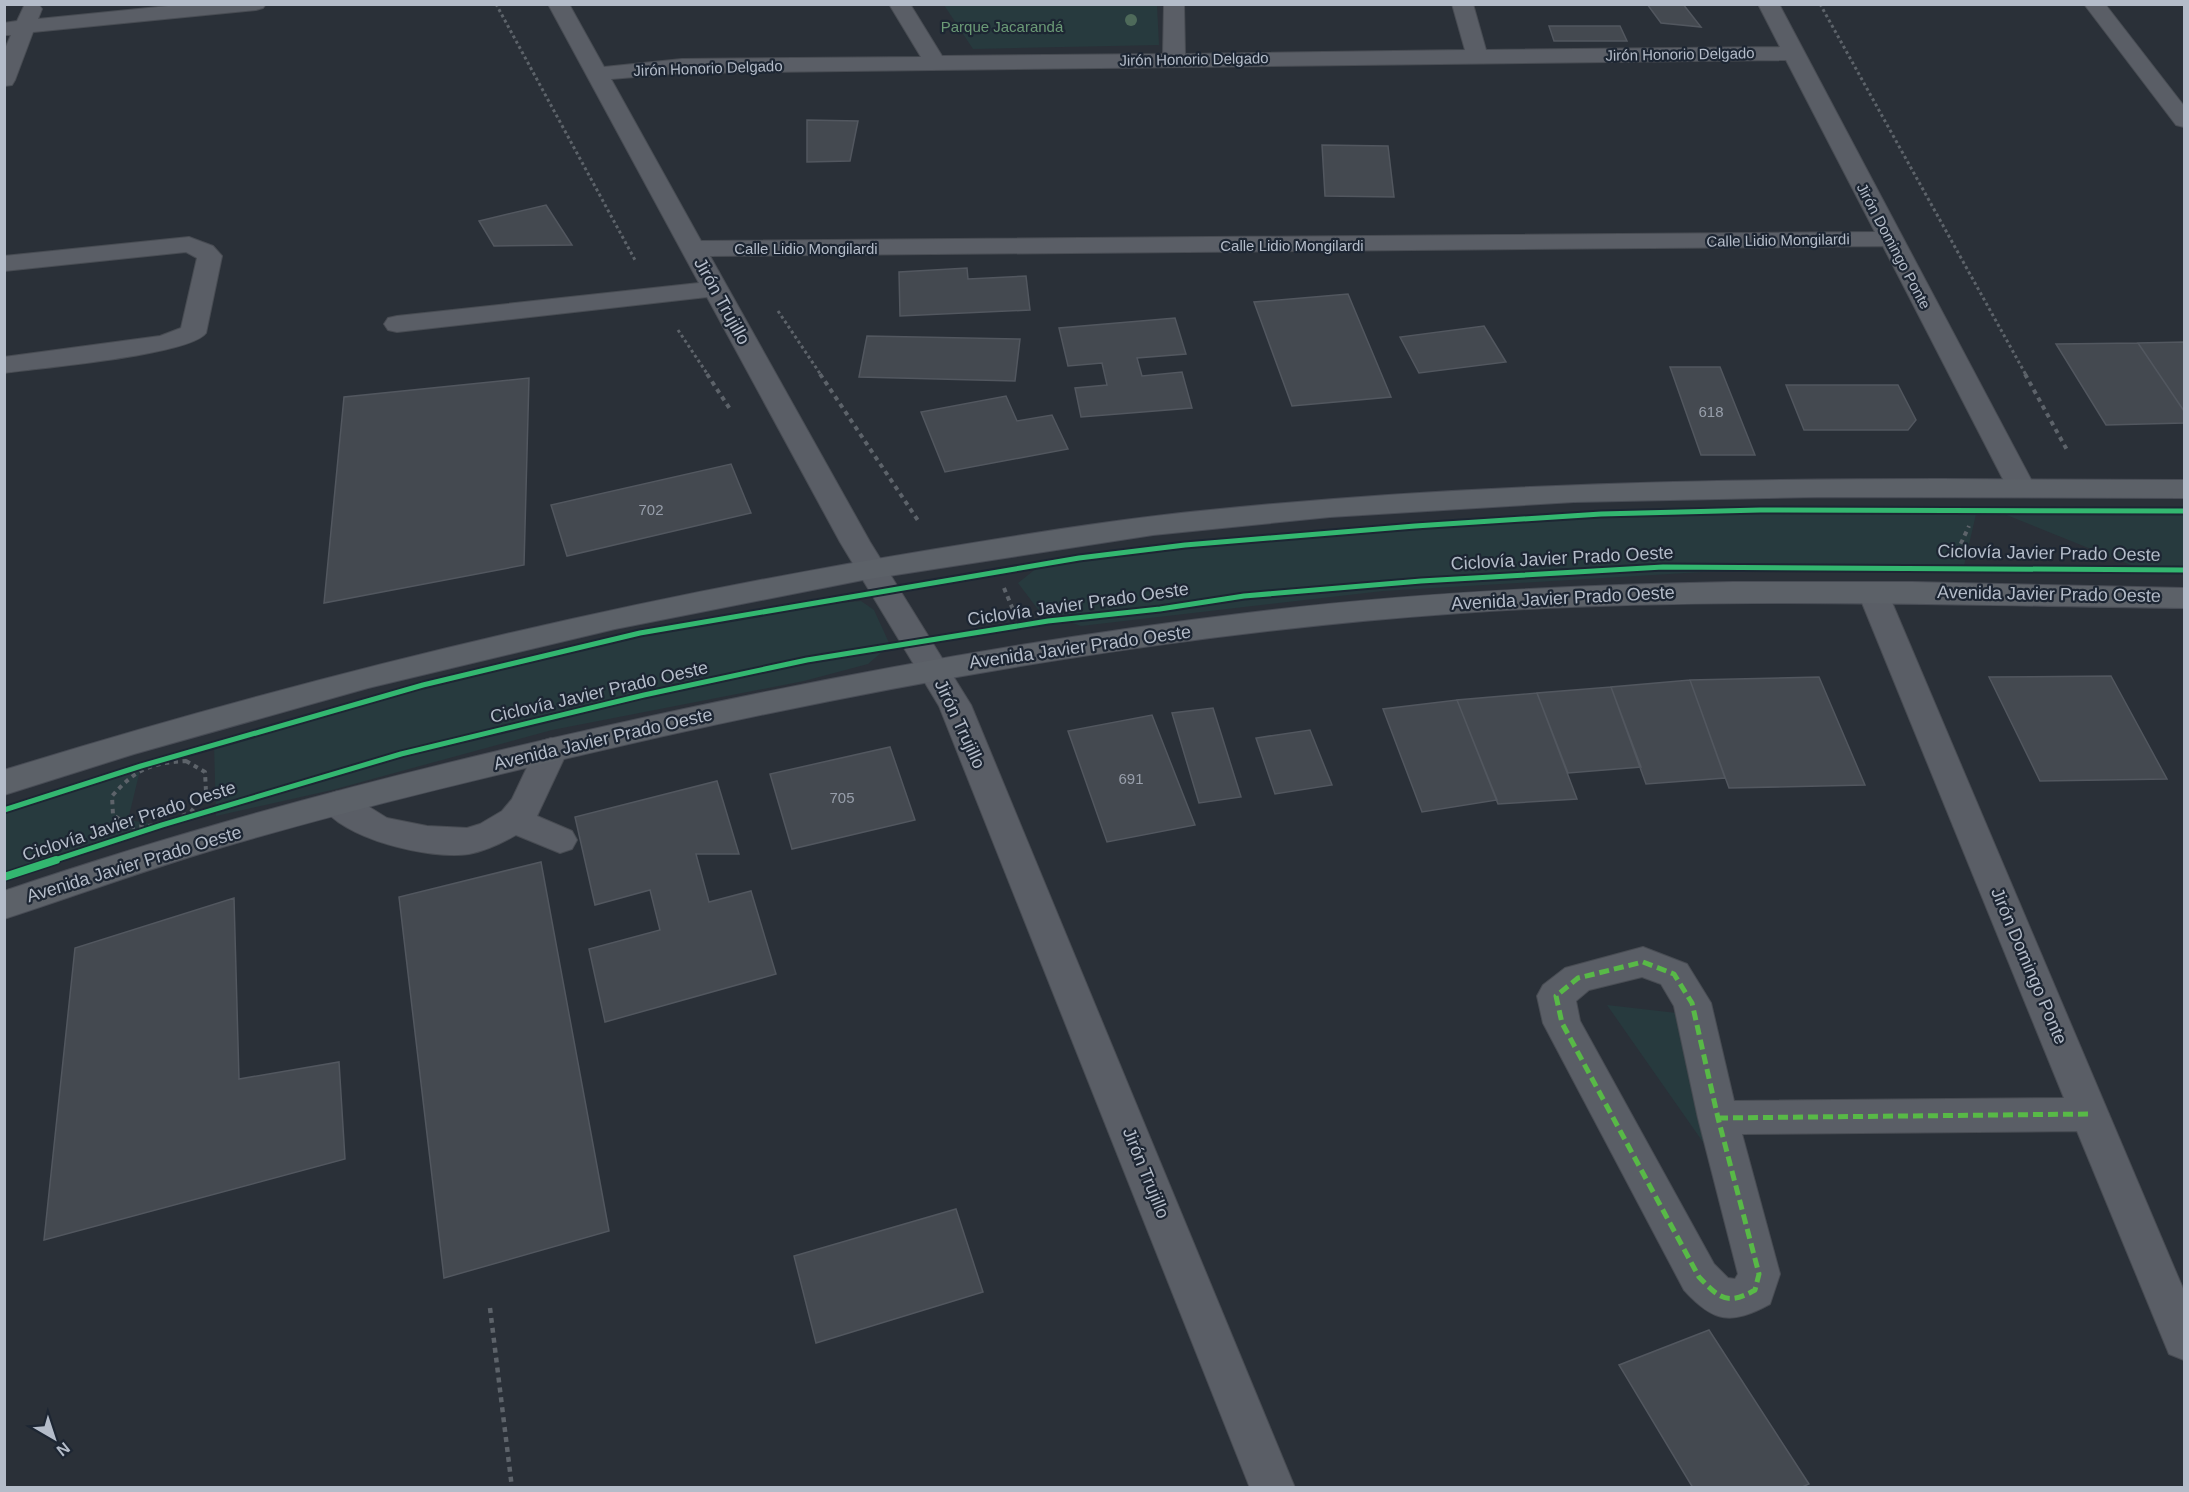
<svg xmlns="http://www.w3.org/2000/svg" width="2189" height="1492" viewBox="0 0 2189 1492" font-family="Helvetica,sans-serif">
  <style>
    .green { fill: #273a3e }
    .building { fill: #444950; stroke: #52575f; stroke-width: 1.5 }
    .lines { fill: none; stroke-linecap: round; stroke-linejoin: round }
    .minor-casing { stroke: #484c53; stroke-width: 2 }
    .major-casing { stroke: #484c55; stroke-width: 2 }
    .path-far2 { stroke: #5d636a; stroke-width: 3; stroke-dasharray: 3 3; stroke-linecap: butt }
    .path-far1 { stroke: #5d636a; stroke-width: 4; stroke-dasharray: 4.5 4.5; stroke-linecap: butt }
    .path { stroke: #5d636a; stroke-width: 4.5; stroke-dasharray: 5 5; stroke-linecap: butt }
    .minor { fill: #5a5e66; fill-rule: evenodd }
    .major { fill: #5c6168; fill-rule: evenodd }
    .quiet { stroke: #58b947; stroke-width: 5; stroke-dasharray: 10 5; stroke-linecap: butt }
    .cycleway-far1-casing { stroke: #1d2633; stroke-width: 9 }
    .cycleway-casing { stroke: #1d2633; stroke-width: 11 }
    .cycleway-far1 { stroke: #33b770; stroke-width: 5 }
    .cycleway { stroke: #33b770; stroke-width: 8 }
    .tree { fill: #4e6a5a }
    .labels { text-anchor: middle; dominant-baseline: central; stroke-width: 4.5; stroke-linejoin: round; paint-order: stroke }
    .far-park-label { font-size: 15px; fill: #6b9a76; stroke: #1d2633 }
    .far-street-label { font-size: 15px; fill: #b4bcc9; stroke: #1d2633 }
    .number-label { font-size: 15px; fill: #989fab }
    .street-label { font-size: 18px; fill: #b4bcc9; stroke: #1d2633 }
  </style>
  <rect width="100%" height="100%" fill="#2a3038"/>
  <!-- green -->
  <path class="green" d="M 944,5 L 1157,5 L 1159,45 L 973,49 Z
    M 1760,510 L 1977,510 L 1963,570 L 1703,572 L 1383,591 L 1081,626 L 1040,612 L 1018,583 L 1043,563 L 1185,545 L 1415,526 L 1601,514 Z
    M 1994,510 L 2184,511 L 2184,569 L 2138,568 Z
    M 861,601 L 874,610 L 890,645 L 868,664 L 804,681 L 552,730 L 332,790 L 216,816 L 214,745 C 425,684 641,619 861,601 Z
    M 141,766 L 128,820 L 162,825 L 5,877 L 5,810 Z
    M 1607,1005 L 1703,1016 L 1761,1225 Z"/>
  <!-- building -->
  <path class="building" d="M 1647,4 L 1683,4 L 1701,27 L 1661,23 Z
    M 1549,26 L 1620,26 L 1627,41 L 1554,41 Z
    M 807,120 L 858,121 L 850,161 L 807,162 Z
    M 1322,145 L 1388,146 L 1394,197 L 1325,196 Z
    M 546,205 L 572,245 L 494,246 L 479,221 Z
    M 967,268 L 968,279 L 1026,276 L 1030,310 L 900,316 L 899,272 Z
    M 1348,294 L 1391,397 L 1292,406 L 1254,302 Z
    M 1175,318 L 1186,354 L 1137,358 L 1142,376 L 1182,372 L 1192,408 L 1081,417 L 1075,388 L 1107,385 L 1102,363 L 1068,366 L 1059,328 Z
    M 1484,326 L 1506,362 L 1419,373 L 1400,337 Z
    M 867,336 L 1020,339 L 1015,381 L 859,377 Z
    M 2184,342 L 2184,411 L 2138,343 Z
    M 2138,343 L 2184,411 L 2184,423 L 2106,425 L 2056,344 Z
    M 1670,367 L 1720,367 L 1755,455 L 1701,455 Z
    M 529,378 L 524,565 L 324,603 L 344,397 Z
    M 1786,385 L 1898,385 L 1916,420 L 1908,430 L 1804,430 Z
    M 1006,396 L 1017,421 L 1052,415 L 1068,449 L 945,472 L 921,412 Z
    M 731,464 L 751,513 L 567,556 L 551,505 Z
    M 2111,676 L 2167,779 L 2040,781 L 1989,677 Z
    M 1819,677 L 1865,785 L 1729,788 L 1690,680 Z
    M 1690,680 L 1725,778 L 1646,784 L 1611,687 Z
    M 1611,687 L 1641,767 L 1568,773 L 1537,693 Z
    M 1537,693 L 1577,799 L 1498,804 L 1457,700 Z
    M 1457,700 L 1497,800 L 1422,812 L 1383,709 Z
    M 1213,708 L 1241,797 L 1199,803 L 1172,713 Z
    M 1152,715 L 1195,825 L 1107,842 L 1068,731 Z
    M 1310,730 L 1332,785 L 1275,794 L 1256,738 Z
    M 890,747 L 915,820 L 792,849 L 770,774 Z
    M 717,781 L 739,854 L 696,854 L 709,902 L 751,891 L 776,974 L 605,1022 L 589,949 L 660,930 L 650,890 L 595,905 L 575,817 Z
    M 541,862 L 609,1231 L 444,1278 L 399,897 Z
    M 234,898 L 239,1079 L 339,1062 L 345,1159 L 44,1240 L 75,948 Z
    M 956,1209 L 983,1292 L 816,1343 L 794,1256 Z
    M 1709,1330 L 1809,1484 L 1800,1488 L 1693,1488 L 1619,1365 Z"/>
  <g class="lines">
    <defs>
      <path id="minor" d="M 25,4 L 39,5 L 42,9 L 38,19 L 188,4 L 266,4 L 263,8 L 256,10 L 33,32 L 15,80 L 12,85 L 4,86 L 4,51 L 11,35 L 4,35 L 4,23 L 17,21 Z
        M 548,4 L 569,4 L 604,67 L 682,59 L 921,57 L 889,4 L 910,4 L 942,56 L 1163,54 L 1164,4 L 1184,4 L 1185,54 L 1465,50 L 1452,4 L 1473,4 L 1486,50 L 1780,47 L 1758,4 L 1779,4 L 2035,487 L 2031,493 L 2021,496 L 2011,493 L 2007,487 L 1883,246 L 710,256 L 870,542 L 971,705 L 1295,1488 L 1250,1488 L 939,706 L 840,542 L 707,297 L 397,332 L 388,330 L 384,324 L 388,318 L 397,316 L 699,283 ZM 1786,60 L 1875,232 L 701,241 L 611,79 L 682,73 Z
        M 2084,4 L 2105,4 L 2184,106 L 2184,127 L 2176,125 Z
        M 189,237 L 213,246 L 222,256 L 206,333 C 191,355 38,368 4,373 L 4,357 L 160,336 L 181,328 L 197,258 L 186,252 L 4,271 L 4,256 Z
        M 1873,583 L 1884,586 L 1888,593 L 2184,1291 L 2184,1360 L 2169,1354 L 2077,1131 L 1742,1134 L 1780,1274 L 1770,1304 C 1731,1325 1714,1323 1684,1290 L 1543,1023 L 1537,996 L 1543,985 L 1565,968 L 1643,947 L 1687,964 L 1711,1003 L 1734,1101 L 2064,1098 L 1858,593 L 1862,586 ZM 1642,977 L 1661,984 L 1674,1006 L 1698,1118 L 1738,1274 L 1735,1279 L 1728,1278 L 1714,1264 L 1580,1021 L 1576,1001 L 1589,990 Z
        M 551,738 L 563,742 L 568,750 L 537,816 L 572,831 L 577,840 L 572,849 L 560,853 L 516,835 C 502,843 485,851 469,854 C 431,860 340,839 321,804 L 326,795 L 338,791 L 350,795 L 387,818 L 427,826 L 467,828 L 480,824 L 502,811 L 512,799 L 539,742 Z"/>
      <path id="major" d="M 1940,479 L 2184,480 L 2184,498 L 1818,497 L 1574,502 L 1330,517 L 1153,535 L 863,580 L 615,629 L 368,688 L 134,754 L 4,795 L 4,770 C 310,676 620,600 936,549 C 1027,534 1118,519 1210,510 C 1453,485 1696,479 1940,479 Z
        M 1732,582 L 1913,582 L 2184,588 L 2184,608 C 1943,605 1702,596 1461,613 C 1190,632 923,678 659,737 C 510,771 362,806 216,849 C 145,870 75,896 4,919 L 4,891 C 201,824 400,772 602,727 C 815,679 1030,639 1247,613 C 1408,593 1570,585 1732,582 Z"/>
    </defs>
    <!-- minor casing -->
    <use href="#minor" class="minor-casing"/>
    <!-- major casing -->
    <use href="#major" class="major-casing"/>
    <!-- path-far2 -->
    <path class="path-far2" d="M 496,4 L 635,260
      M 1820,4 L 2026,375
      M 778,311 L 821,375
      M 678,330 L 708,375"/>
    <!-- path-far1 -->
    <path class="path-far1" d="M 707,374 L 730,409
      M 820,374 L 919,522
      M 2025,374 L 2067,450
      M 1957,552 L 1969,526
      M 1004,588 L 1014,612 L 1020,613
      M 186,761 L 205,772 L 206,792 L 191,812 L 162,825 L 132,827 L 113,815 L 112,796 C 136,769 150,763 186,761 Z"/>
    <!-- path -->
    <path class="path" d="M 490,1308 L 512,1488"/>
    <!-- minor -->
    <use href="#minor" class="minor"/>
    <!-- major -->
    <use href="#major" class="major"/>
    <!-- quiet -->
    <path class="quiet" d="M 1643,962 L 1674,974 L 1692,1003 L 1718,1118 L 1759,1274 L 1755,1290 C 1727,1306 1719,1298 1699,1277 L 1562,1023 L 1556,996 L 1578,978 Z
      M 1718,1118 L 2091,1114"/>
    <defs>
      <path id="cycleway-far1" d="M 4,810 L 141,766 L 423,685 L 640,633 L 1079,558 L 1185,545 L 1415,526 L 1601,514 L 1760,510 L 2184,511
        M 52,861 L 162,825 L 401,754 L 644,695 L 807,660 L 1048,621 L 1160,609 L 1244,596 L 1421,581 L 1663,567 L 2184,570"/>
      <path id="cycleway" d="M 4,877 L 56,860"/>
    </defs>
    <!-- cycleway-far1 casing -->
    <use href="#cycleway-far1" class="cycleway-far1-casing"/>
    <!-- cycleway casing -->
    <use href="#cycleway" class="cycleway-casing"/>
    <!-- cycleway-far1 -->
    <use href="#cycleway-far1" class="cycleway-far1"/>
    <!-- cycleway -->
    <use href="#cycleway" class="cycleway"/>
  </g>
  <!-- trees -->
  <circle class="tree" cx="1131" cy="20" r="6"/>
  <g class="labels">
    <!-- far-park labels -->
    <g class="far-park-label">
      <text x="1002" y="26">Parque Jacarandá</text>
    </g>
    <!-- far-street labels -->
    <g class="far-street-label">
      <text transform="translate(1680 54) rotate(-1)">Jirón Honorio Delgado</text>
      <text transform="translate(1194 59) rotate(-1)">Jirón Honorio Delgado</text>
      <text transform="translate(708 68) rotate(-2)">Jirón Honorio Delgado</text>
      <text transform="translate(1778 240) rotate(-1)">Calle Lidio Mongilardi</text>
      <text x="1292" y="245">Calle Lidio Mongilardi</text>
      <text transform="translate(1894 246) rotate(62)">Jirón Domingo Ponte</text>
      <text x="806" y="248">Calle Lidio Mongilardi</text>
    </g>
    <!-- number labels -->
    <g class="number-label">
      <text x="1711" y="411">618</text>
      <text x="651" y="509">702</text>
      <text x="1131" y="778">691</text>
      <text x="842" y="797">705</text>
    </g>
    <!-- street labels -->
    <g class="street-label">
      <text transform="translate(722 301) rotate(61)">Jirón Trujillo</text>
      <text transform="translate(2049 553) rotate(1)">Ciclovía Javier Prado Oeste</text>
      <text transform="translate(1562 558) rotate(-3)">Ciclovía Javier Prado Oeste</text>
      <text transform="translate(2049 594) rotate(1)">Avenida Javier Prado Oeste</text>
      <text transform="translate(1563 598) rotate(-3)">Avenida Javier Prado Oeste</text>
      <text transform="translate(1078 604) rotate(-8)">Ciclovía Javier Prado Oeste</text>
      <text transform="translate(1080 647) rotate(-8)">Avenida Javier Prado Oeste</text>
      <text transform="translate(599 692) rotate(-13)">Ciclovía Javier Prado Oeste</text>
      <text transform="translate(960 724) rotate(65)">Jirón Trujillo</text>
      <text transform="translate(603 739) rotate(-13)">Avenida Javier Prado Oeste</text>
      <text transform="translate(129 821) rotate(-18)">Ciclovía Javier Prado Oeste</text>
      <text transform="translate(134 864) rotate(-17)">Avenida Javier Prado Oeste</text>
      <text transform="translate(2029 966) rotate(67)">Jirón Domingo Ponte</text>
      <text transform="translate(1146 1173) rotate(68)">Jirón Trujillo</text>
    </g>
  </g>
  <!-- border -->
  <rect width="2189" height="1492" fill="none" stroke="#b4bcc9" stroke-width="12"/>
  <!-- north arrow -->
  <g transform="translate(54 1438) rotate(141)" stroke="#1d2633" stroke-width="4.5" paint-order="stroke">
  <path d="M0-4.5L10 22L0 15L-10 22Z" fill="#b4bcc9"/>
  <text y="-9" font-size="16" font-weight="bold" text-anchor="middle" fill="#b4bcc9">N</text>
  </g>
</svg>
